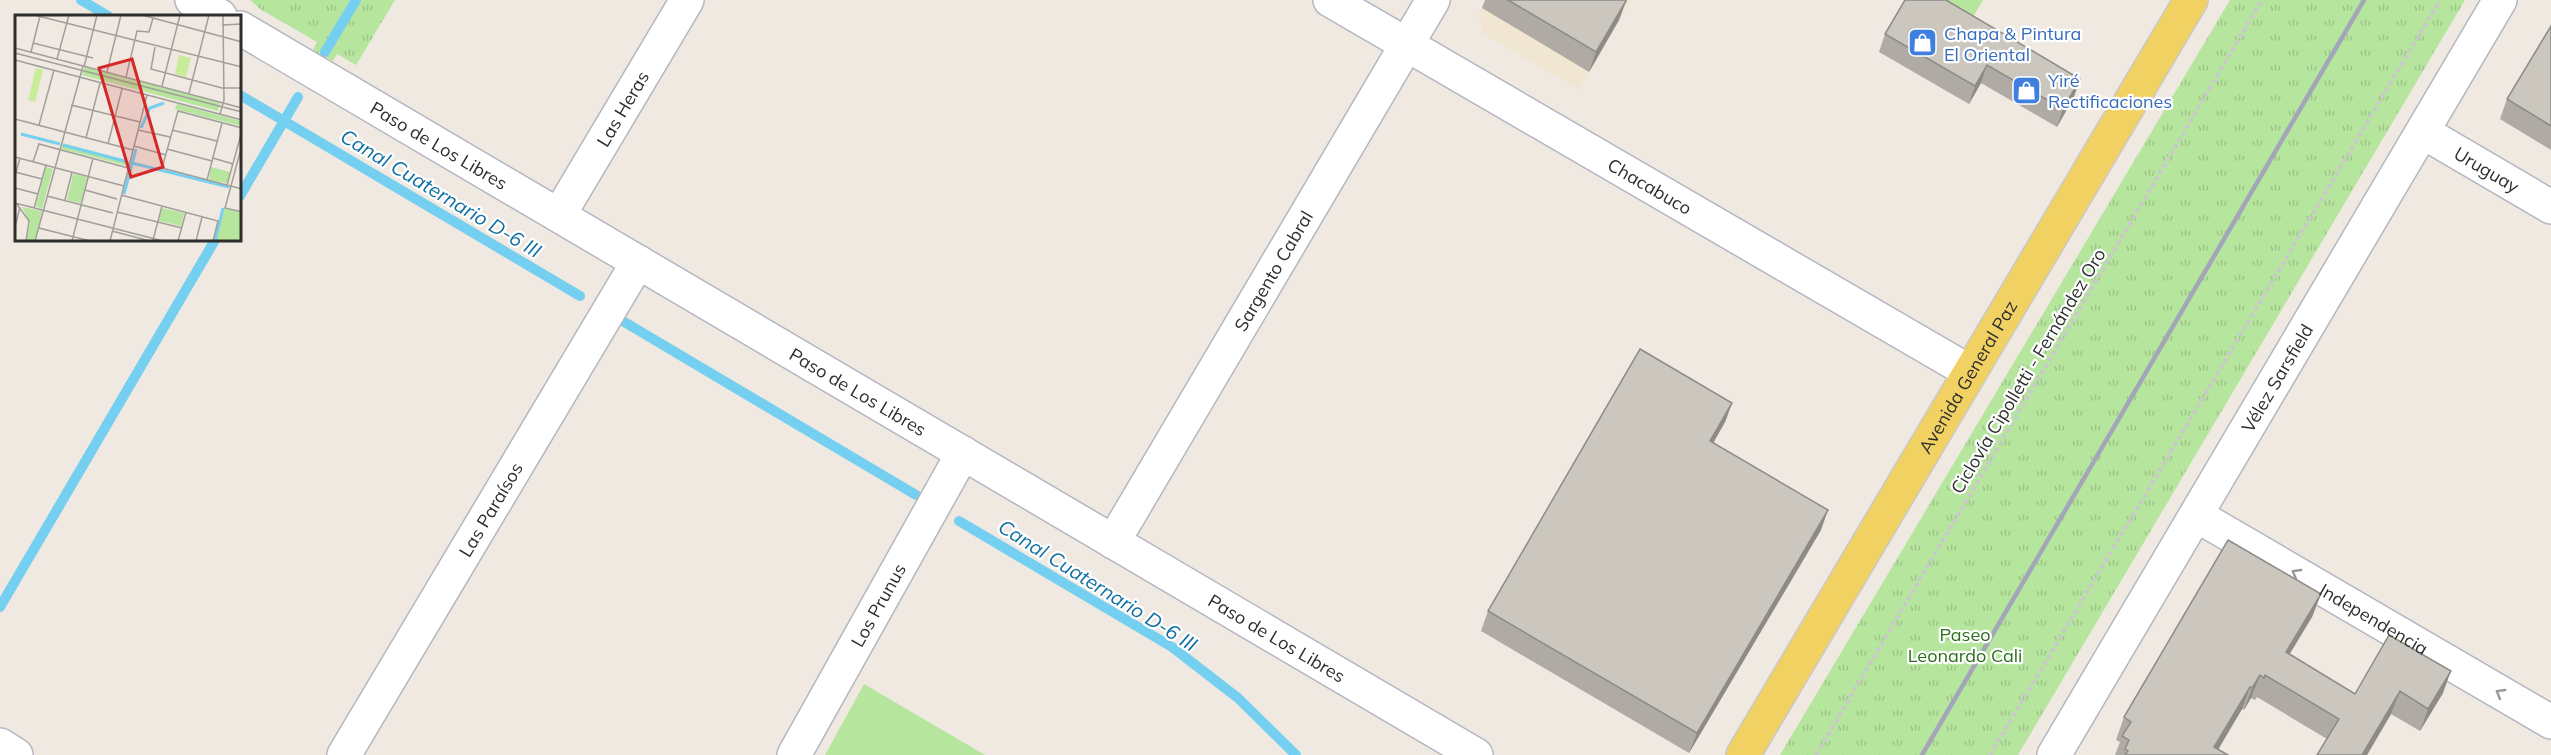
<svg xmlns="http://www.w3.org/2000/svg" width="2551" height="755" viewBox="0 0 2551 755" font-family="Mulish,sans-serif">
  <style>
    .education { fill: #f0e6d1 }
    .grass { fill: #b6e59e }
    .park { fill: url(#park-tufts) }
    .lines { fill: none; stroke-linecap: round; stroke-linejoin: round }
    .stream { stroke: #75cff0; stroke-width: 10 }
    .street-casing { stroke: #b4b7c1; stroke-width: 36 }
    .secondary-casing { stroke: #b4b7c1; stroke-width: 36 }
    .primary-casing { stroke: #c9c9c9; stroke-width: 36 }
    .path { stroke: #c9c9c9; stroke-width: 4; stroke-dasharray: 4.5 3; stroke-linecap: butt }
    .street { stroke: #fff; stroke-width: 33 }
    .secondary { stroke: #fff; stroke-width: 33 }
    .primary { stroke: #f2d163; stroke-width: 33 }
    .rail { stroke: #a3a6b8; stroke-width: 4.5 }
    .wall { fill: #afaba4 }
    .shaded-wall { fill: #8e8b86 }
    .building { fill: #cbc7bf; stroke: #8e8b86; stroke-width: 1.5 }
    .oneway { stroke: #969696 }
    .labels { text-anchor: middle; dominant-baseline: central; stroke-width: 4.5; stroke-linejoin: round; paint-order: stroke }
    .shop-label { font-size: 18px; fill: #366cbe; stroke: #fff; text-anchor: start }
    .street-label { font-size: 18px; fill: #2e2e2e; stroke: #fff }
    .park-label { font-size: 18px; fill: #2c6e1b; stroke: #fff }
    .water-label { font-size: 20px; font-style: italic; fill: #0d6fa3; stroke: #fff }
    .inset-river { fill: none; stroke: #75cff0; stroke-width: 3 }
    .inset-road { fill: none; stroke: #a29e99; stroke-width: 1.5 }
    .view { fill: #d62828; fill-opacity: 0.15; stroke: #d62828; stroke-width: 3 }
    .inset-edge { fill: none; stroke: #2e2e2e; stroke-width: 3 }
  </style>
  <defs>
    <pattern id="park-tufts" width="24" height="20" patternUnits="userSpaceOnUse" patternTransform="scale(1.5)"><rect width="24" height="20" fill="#b6e59e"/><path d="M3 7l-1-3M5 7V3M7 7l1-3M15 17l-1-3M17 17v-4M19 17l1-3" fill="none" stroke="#9dc588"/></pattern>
  </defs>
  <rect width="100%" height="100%" fill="#efe9e1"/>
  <!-- education -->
  <path class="education" d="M 1487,0 L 1631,0 L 1579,90 L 1484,34 L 1478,15 Z"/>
  <!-- grass -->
  <path class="grass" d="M 1909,0 L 1983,0 L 1964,32 Z
    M 864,684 L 985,755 L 825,755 Z"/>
  <!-- park -->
  <path class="park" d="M 250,0 L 395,0 L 356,65 L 337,54 L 333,61 L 313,50 L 317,42 L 260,9 Z
    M 2230,0 L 2465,0 L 2018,755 L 1780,755 Z"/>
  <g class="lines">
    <!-- stream -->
    <path class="stream" d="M 81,0 L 108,16
      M 325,52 L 356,0
      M 240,95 L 580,296
      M 240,196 L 298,97
      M 621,320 L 916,495
      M 959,521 L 1172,647 L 1238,698 L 1296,755
      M 0,607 L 215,240"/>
    <defs>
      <g id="street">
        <path id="s1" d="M 1330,0 L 1970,372"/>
        <path id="s2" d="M 2423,132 L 2551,207"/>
        <path id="s3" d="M 559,215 L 687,0"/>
        <path id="s4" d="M 2196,515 L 2551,722"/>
        <path id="s5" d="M 1113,542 L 1433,0"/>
        <path d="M 0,745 L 16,755"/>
        <path id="s6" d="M 344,755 L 638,262"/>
        <path id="s7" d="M 794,755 L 963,453"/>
      </g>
      <g id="secondary">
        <path d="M 192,0 L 220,16"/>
        <path id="s8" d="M 240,28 L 1476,755"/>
        <path id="s9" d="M 2054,755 L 2500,0"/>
      </g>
      <g id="primary">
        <path id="s10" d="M 1743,755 L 2191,0"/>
      </g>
    </defs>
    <!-- street casing -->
    <use href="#street" class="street-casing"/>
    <!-- secondary casing -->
    <use href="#secondary" class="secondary-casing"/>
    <!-- primary casing -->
    <use href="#primary" class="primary-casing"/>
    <!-- path -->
    <path class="path" d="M 1816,755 L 2262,0
      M 1990,755 L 2440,0"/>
    <!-- street -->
    <use href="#street" class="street"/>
    <!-- secondary -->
    <use href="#secondary" class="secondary"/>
    <!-- primary -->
    <use href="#primary" class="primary"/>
    <!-- rail -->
    <path class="rail" d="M 1922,755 L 2364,0"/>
  </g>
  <!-- wall -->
  <path class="wall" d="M 1485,0 L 1626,0 L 1626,1 L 1619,20 L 1589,72 L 1482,8 Z
    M 1905,0 L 2074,97 L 2057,127 L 1981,83 L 1969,104 L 1879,52 L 1885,34 Z
    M 2551,26 L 2551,150 L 2500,119 L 2507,99 Z
    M 1732,403 L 1725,422 L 1713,443 L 1821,530 L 1689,753 L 1481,631 L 1488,611 Z
    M 2321,594 L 2312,617 L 2289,655 L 2355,694 L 2389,635 L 2443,693 L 2420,731 L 2391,714 L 2367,755 L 2317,755 L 2327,739 L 2257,697 L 2255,700 L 2251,698 L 2244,710 L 2242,709 L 2218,749 L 2228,755 L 2115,755 L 2120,742 L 2116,740 L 2124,717 Z"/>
  <!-- shaded-wall -->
  <path class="shaded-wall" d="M 1626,1 L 1619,20 L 1589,72 L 1596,52 Z
    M 1987,65 L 1981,83 L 1969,104 L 1975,86 Z
    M 2080,79 L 2074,97 L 2057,127 L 2063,109 Z
    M 1732,403 L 1725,422 L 1703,461 L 1710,441 Z
    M 1828,510 L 1821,530 L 1689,753 L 1697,733 Z
    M 2321,594 L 2312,617 L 2277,675 L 2286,652 Z
    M 2451,671 L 2443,693 L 2420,731 L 2428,709 Z
    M 2260,675 L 2251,698 L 2244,710 L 2252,688 Z
    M 2250,687 L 2242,709 L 2215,755 L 2214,747 Z
    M 2400,691 L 2391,714 L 2367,755 L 2362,755 Z"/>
  <!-- building -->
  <path class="building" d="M 1508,0 L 1626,0 L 1626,1 L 1596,52 Z
    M 1905,0 L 1946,0 L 2080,79 L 2063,109 L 1987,65 L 1975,86 L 1885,34 Z
    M 2551,26 L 2551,126 L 2507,99 Z
    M 1640,349 L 1732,403 L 1710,441 L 1828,510 L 1697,733 L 1488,611 Z
    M 2228,540 L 2321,594 L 2286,652 L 2355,694 L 2389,635 L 2451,671 L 2428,709 L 2400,691 L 2362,755 L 2317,755 L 2339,719 L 2265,675 L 2264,678 L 2260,675 L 2252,688 L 2250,687 L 2214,747 L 2228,755 L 2125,755 L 2128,751 L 2125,749 L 2129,740 L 2122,736 L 2131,722 L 2124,717 Z"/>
  <!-- one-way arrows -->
  <defs><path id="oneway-chevron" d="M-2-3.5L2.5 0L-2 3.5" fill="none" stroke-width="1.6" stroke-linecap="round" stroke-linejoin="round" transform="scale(1.5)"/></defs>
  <g class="oneway">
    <use href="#oneway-chevron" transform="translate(2296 573) rotate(-150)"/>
    <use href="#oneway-chevron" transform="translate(2500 693) rotate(-150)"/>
  </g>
  <!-- icons -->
  <defs>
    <symbol id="shop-square" viewBox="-11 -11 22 22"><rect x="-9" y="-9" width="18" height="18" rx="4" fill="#3f7fe0" stroke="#fff"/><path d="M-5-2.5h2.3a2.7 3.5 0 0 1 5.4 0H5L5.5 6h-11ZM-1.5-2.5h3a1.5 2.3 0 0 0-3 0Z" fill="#fff"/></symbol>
  </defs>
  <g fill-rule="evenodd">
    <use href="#shop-square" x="1906" y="26" width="33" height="33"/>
    <use href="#shop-square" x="2010" y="74" width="33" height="33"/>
  </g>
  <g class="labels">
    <!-- shop labels -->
    <g class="shop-label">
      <text x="1944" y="33">Chapa &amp; Pintura<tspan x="1944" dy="21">El Oriental</tspan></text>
      <text x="2048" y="80">Yiré<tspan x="2048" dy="21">Rectificaciones</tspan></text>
    </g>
    <!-- street labels -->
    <g class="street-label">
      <text stroke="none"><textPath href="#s3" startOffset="124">Las Heras</textPath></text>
      <text stroke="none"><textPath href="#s8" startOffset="231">Paso de Los Libres</textPath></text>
      <text stroke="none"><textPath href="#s2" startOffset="74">Uruguay</textPath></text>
      <text stroke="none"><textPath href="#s1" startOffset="370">Chacabuco</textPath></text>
      <text stroke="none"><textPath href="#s5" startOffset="315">Sargento Cabral</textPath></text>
      <text transform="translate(2028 371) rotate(-59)">Ciclovía Cipolletti - Fernández Oro</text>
      <text stroke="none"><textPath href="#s10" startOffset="440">Avenida General Paz</textPath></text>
      <text stroke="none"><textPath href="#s9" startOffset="438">Vélez Sarsfield</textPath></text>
      <text stroke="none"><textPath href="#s8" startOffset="717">Paso de Los Libres</textPath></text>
      <text stroke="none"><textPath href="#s6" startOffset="286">Las Paraísos</textPath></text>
      <text stroke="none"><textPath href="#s7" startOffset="172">Los Prunus</textPath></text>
      <text stroke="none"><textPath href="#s4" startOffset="206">Independencia</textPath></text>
      <text stroke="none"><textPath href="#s8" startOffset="1203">Paso de Los Libres</textPath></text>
    </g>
    <!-- park labels -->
    <g class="park-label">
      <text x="1965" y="634">Paseo<tspan x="1965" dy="21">Leonardo Cali</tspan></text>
    </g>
    <!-- water labels -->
    <g class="water-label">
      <text transform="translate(441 193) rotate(31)">Canal Cuaternario D-6 III</text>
      <text transform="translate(1098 585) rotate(32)">Canal Cuaternario D-6 III</text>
    </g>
  </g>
  <!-- overview -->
  <g transform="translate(15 15)">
    <rect width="226" height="226" fill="#efe9e1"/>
    <path d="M 162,89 L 226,106 L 226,111 L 160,94 ZM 209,193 L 226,198 L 226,226 L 201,226 Z" fill="#b6e59e"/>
    <path d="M 70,52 L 205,88 L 203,96 L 67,60 ZM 47,128 L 114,146 L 113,151 L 47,134 ZM 31,152 L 38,154 L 27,194 L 21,191 ZM 196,152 L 215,157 L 212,168 L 194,165 ZM 58,159 L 72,162 L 66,188 L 52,185 ZM 7,192 L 27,196 L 20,226 L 11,226 L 15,208 ZM 147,193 L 169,198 L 166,211 L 144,206 Z" fill="#b6e59e"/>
    <path d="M 164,40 L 176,43 L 171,62 L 160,59 ZM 21,53 L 28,55 L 20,87 L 13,85 Z" fill="#c9ec9a"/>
    <path class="inset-river" d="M 126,113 L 135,93 L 149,88M 6,119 L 45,129M 48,130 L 113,147M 117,148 L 214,172M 109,179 L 121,134M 200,226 L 208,193"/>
    <path class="inset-road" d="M 19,0 L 227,52M 127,0 L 227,27M 207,10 L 227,9M 18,28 L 78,43M 140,32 L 136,54 L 207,73 L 227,73M 0,33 L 227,93M 16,37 L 25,1M 0,38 L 227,97M 42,44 L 54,0M 0,45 L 227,105M 69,52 L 82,0M 92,57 L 106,0M 111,62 L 122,16 L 134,17 L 138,3M 147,71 L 165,0M 174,78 L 194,0M 56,90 L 125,107M 205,99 L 209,85 L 208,0M 0,104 L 118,135M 24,110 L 39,55M 227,113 L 163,96 L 147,153 L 227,174M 123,115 L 155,122M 157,115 L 202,126M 71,123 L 85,68M 93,129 L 107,74M 227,130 L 210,193 L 227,197M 119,131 L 151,140M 152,134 L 197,146M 0,142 L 109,171M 198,143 L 218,149M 18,147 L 24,129 L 113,153M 0,157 L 27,164M 0,161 L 5,143M 192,165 L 207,108M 212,170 L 227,116M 0,173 L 23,179M 70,175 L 102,184M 106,180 L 203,206 L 198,226M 32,181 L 98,198M 50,185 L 57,157M 0,188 L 148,226M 1,188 L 14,206 L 11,226M 19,193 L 31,150M 102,197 L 167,213M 0,212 L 5,192M 24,213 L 75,226M 97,216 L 135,226M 138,225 L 147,191M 20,226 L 68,51M 57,226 L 78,143M 95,226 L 132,80M 163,226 L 171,197M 181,226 L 187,202"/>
    <path class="view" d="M 117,44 L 148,152 L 116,162 L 84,53 Z"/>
    <rect width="226" height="226" class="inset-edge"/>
  </g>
</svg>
